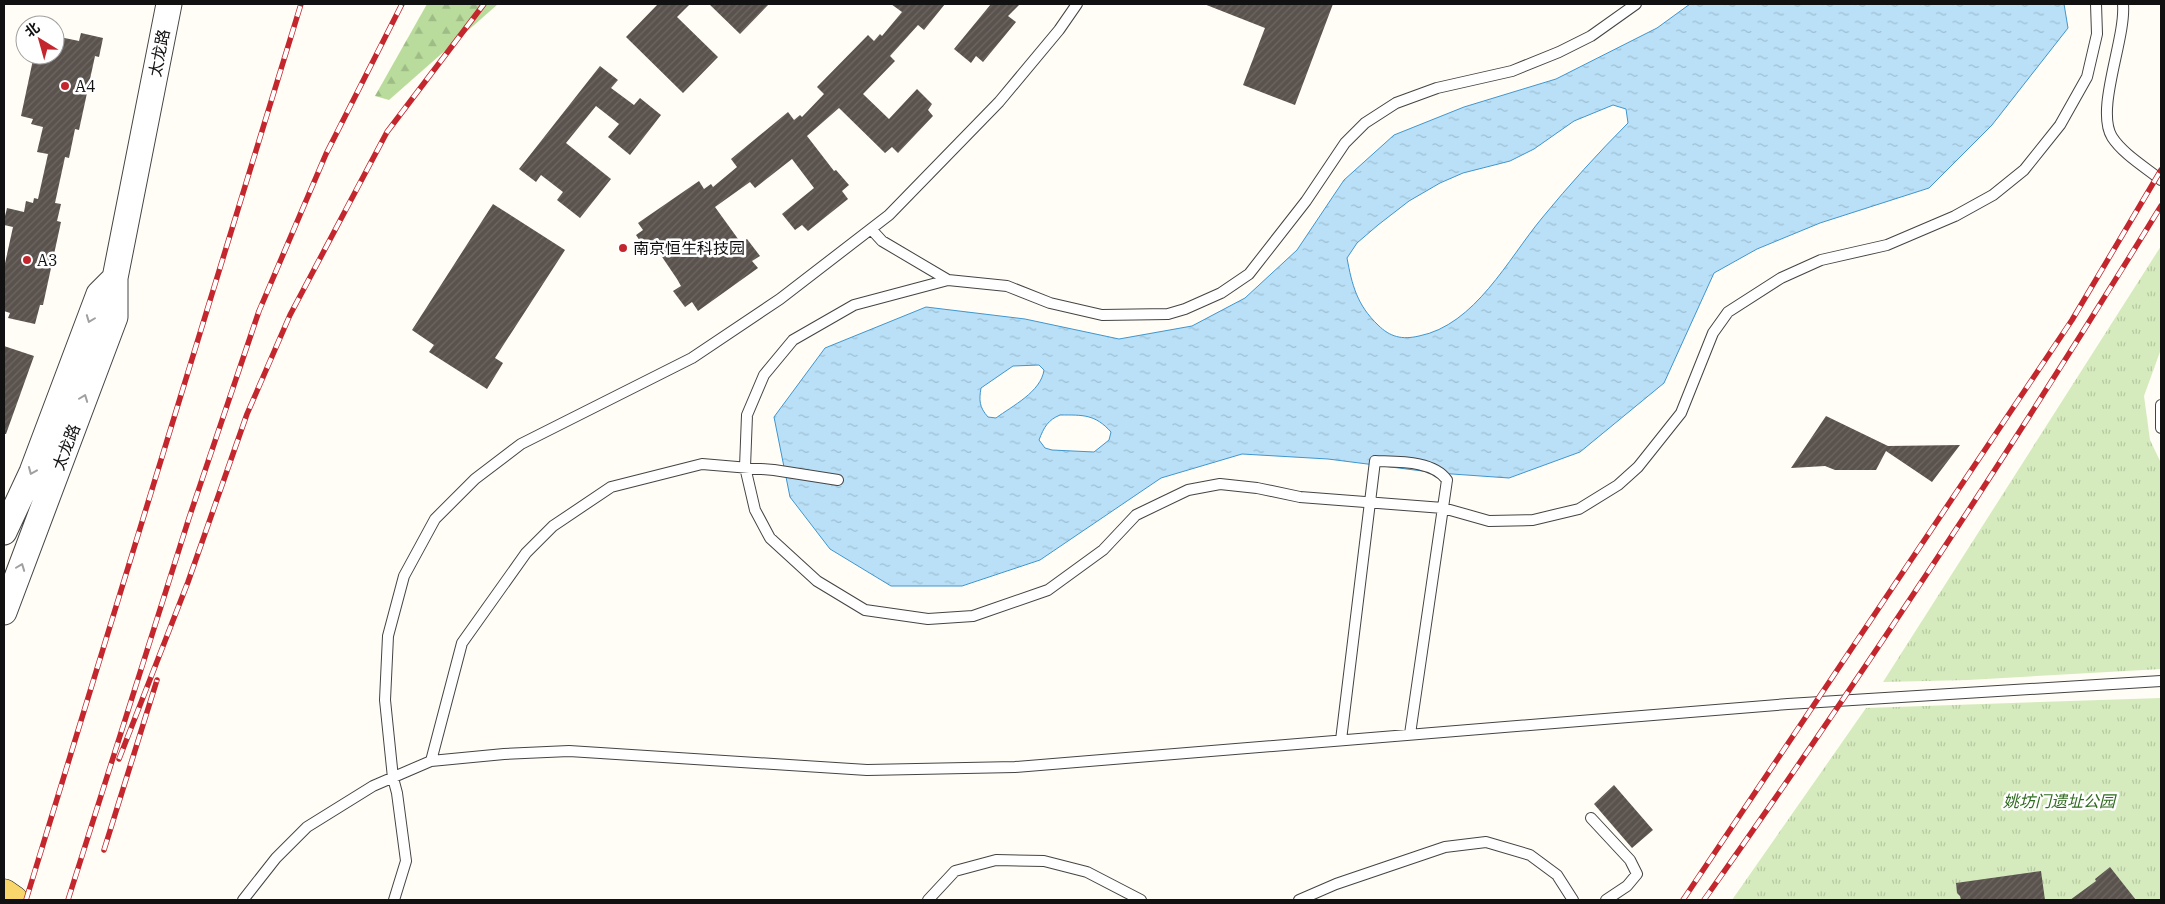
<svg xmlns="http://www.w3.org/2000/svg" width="2165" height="904" viewBox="0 0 2165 904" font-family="'IBM Plex Serif','Noto Sans SC',serif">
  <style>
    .grass { fill: url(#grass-tufts) }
    .forest { fill: url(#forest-firs) }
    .water { fill: url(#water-ripples); stroke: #3f96cf; fill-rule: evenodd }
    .building { fill: url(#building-hatch) }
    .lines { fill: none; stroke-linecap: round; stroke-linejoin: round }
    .service-casing { stroke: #444; stroke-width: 12 }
    .tertiary-casing { stroke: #444; stroke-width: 27 }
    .primary-casing { stroke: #222; stroke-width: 29 }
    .service { stroke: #fff; stroke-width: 10 }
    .tertiary { stroke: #fff; stroke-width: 25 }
    .primary { stroke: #f9d66b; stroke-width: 28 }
    .rail-casing { stroke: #c4262e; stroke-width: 5.5 }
    .rail { stroke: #fff; stroke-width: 4; stroke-dasharray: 11; stroke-linecap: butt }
    .oneway { stroke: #a0a0a0 }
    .poi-dot { fill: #c4262e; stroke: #fff; stroke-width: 2 }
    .labels { text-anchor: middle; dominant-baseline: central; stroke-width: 5; stroke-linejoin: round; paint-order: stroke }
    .street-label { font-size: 16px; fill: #111; stroke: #fff }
    .poi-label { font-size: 16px; fill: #111; stroke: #fff; text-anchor: start }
    .park-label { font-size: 16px; font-style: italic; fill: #2f6b1f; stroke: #fff }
  </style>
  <defs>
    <pattern id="grass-tufts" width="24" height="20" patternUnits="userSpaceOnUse" patternTransform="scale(1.25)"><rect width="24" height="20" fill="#d5ebbd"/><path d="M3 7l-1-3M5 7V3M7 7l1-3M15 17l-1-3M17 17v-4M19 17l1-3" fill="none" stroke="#b6c8a1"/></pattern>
    <pattern id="forest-firs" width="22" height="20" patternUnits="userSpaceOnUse" patternTransform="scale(1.25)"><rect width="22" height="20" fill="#b9dc9c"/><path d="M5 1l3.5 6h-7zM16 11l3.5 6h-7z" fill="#9ebc85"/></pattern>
    <pattern id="water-ripples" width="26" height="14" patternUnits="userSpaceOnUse" patternTransform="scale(1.25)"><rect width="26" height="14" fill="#b9e0f7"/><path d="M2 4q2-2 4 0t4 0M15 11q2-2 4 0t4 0" fill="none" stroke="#9ebfd3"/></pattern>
    <pattern id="building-hatch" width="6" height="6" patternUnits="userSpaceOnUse" patternTransform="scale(1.25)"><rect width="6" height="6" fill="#5a524d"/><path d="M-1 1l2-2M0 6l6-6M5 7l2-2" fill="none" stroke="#6d6662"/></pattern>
  </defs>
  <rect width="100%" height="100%" fill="#fffdf5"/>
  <!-- grass -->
  <path class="grass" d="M 2161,246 L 2161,349 L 2144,396 L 2150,440 L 2161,463 L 2161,669 L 1968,680 L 1883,682 Z
    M 2161,698 L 2161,900 L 1732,900 L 1866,708 Z"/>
  <!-- forest -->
  <path class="forest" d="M 427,4 L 498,4 L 389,100 L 375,96 Z"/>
  <!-- water -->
  <path class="water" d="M 1690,4 L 2064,4 L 2068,28 L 1992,125 L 1929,188 L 1820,223 L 1757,249 L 1714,273 L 1664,383 L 1580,452 L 1509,478 L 1438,473 L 1328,459 L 1242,454 L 1161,478 L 1040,560 L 962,586 L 891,586 L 830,549 L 790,497 L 774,417 L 825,348 L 926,307 L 1025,319 L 1119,339 L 1192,326 L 1245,298 L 1297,250 L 1344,180 L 1394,135 L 1464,107 L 1556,79 L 1657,28 ZM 1613,105 L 1626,109 L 1628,123 C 1598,153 1569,185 1542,218 C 1508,259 1475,325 1419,336 C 1402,340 1390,337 1378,325 C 1357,305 1352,285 1347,258 L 1357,243 L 1378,225 L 1409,201 L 1440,183 L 1463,173 L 1510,161 L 1534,149 L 1574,121 ZM 1039,365 L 1044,370 C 1041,392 1012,406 996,418 L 988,417 C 979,407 979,400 981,388 L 1013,366 ZM 1060,415 C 1083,415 1095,414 1111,432 L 1109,440 L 1094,452 L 1052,450 L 1045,448 L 1039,440 C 1044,427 1048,420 1060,415 Z"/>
  <!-- building -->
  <path class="building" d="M 658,4 L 690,4 L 677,17 L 718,57 L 683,93 L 626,37 Z
    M 709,4 L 769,4 L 740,34 Z
    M 891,4 L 945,4 L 924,30 L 918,25 L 890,56 L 895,61 L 863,94 L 889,119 L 917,89 L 932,104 L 928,110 L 933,116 L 898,153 L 892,147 L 885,153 L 839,108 L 807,136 L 834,171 L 836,170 L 849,185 L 842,191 L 848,199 L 808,231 L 802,225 L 795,230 L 782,214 L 814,188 L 792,159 L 755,188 L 750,182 L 715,207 L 741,243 L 747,239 L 760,256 L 752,261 L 758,268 L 698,311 L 692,302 L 685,307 L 673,291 L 681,286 L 677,279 L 656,248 L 648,253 L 636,235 L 643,230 L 638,223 L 699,181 L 704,189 L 711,184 L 713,187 L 737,167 L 731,159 L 788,112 L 794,120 L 800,115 L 802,117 L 824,94 L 817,87 L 868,35 L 874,41 L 880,34 L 882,36 L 902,12 Z
    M 991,4 L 1020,4 L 1008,16 L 1016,22 L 983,62 L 976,56 L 971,63 L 954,49 Z
    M 1204,4 L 1333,4 L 1295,105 L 1243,85 L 1265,28 Z
    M 81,33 L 103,38 L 99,57 L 95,56 L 79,130 L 75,129 L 69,158 L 65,157 L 55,203 L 61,204 L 57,221 L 61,222 L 43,305 L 40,305 L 35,324 L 8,318 L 10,313 L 4,311 L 4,268 L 13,227 L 4,225 L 4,220 L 7,208 L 24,212 L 26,201 L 33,203 L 34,198 L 38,199 L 48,154 L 37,152 L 43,127 L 31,124 L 33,119 L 21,116 L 34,55 L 55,55 L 55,36 L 79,41 Z
    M 600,66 L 618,80 L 611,88 L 634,105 L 640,98 L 661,115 L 630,155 L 608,137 L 619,124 L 596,106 L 566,143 L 611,179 L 580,218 L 557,200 L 563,192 L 541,175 L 536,182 L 519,169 Z
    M 493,204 L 565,250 L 495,358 L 503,363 L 487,389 L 429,352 L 434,345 L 412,330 Z
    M 4,346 L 34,356 L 6,434 L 4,434 Z
    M 1826,416 L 1888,446 L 1960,445 L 1932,482 L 1886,451 L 1876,470 L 1835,470 L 1825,466 L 1791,468 Z
    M 1614,785 L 1653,830 L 1632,848 L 1594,804 Z
    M 2110,867 L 2136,900 L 2070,900 L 2096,881 L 2095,879 Z
    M 2041,871 L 2045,900 L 1961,900 L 1960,896 L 1957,893 L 1956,883 Z"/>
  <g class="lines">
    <defs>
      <path id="service" d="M 1636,4 L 1591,36 L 1559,52 L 1512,71 L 1437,88 L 1396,103 L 1365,123 L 1345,143 L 1306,201 L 1249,274 L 1221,293 L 1185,309 L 1168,314 L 1102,315 L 1050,303 L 1007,286 L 948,280 L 854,305 L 793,340 L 764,375 L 747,415 L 745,467 L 755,510 L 770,538 L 817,581 L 865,610 L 928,619 L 973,616 L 1048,590 L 1103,550 L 1136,515 L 1188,490 L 1220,484 L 1257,488 L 1300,497 L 1443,508 L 1489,521 L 1533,520 L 1579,509 L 1618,485 L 1638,467 L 1681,413 L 1713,333 L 1728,312 L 1781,278 L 1821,260 L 1887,245 L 1955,216 L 1993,195 L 2024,170 L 2060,125 L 2087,77 L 2097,34 L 2096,4
        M 2123,4 C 2126,39 2095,109 2112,137 C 2123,154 2145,167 2161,180
        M 871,229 L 882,241 L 948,280
        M 2161,405 L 2161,428
        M 838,480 L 774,470 L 702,464 L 611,487 L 553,526 L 526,553 L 462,643 L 431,761 L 504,754 L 569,751 L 867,770 L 1015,767 L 1788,704 L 2161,681
        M 1341,740 L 1375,461 C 1397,462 1433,460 1447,480 L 1410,734
        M 1591,818 L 1630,860 L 1637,874 L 1627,886 L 1606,900
        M 243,900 L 276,858 L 307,827 L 373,786 L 431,761
        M 394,900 L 406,861 L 397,793 L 393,778 L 385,700 L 388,636 L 404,576 L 435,519 L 475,479 L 521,444 L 692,358 L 780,299 L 889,215 L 999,102 L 1059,30 L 1077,4
        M 928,900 L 955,871 L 996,860 L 1044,861 L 1087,872 L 1141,900
        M 1299,900 L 1336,884 L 1445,847 L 1486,842 L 1530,855 L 1557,875 L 1573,900"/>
      <path id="tertiary" d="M 4,532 L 32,472 L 99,294 L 115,278
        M 4,612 L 115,317 L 115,278 L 169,4"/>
      <path id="primary" d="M 4,893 L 14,900"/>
    </defs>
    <!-- service casing -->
    <use href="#service" class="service-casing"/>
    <!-- tertiary casing -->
    <use href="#tertiary" class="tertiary-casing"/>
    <!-- primary casing -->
    <use href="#primary" class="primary-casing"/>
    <!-- service -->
    <use href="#service" class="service"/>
    <!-- tertiary -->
    <use href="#tertiary" class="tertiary"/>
    <!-- primary -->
    <use href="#primary" class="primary"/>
    <defs>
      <path id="rail" d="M 119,759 L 188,582 L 247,414 L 290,315 L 387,132 L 484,4
        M 104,850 L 157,680
        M 26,900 L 301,4
        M 68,900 L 189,518 L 259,311 L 326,154 L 402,4
        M 1683,900 L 2072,320 L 2161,170
        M 1704,900 C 1864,674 2016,442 2161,206"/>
    </defs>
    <!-- rail casing -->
    <use href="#rail" class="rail-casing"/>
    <!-- rail -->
    <use href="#rail" class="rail"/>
  </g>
  <!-- one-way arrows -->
  <defs><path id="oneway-chevron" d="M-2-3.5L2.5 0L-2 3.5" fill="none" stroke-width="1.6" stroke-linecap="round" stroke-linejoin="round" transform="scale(1.25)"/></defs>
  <g class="oneway">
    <use href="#oneway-chevron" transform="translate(90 319) rotate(111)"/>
    <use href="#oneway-chevron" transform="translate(84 398) rotate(-69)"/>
    <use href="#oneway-chevron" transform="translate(32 471) rotate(113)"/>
    <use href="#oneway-chevron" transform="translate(21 567) rotate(-69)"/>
  </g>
  <!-- markers -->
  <g class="poi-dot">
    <circle cx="65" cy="86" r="5"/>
    <circle cx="623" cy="248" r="5"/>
    <circle cx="27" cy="260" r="5"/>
  </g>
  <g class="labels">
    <!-- street labels -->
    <g class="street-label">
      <text transform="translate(159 53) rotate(-79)">太龙路</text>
      <text transform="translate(66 447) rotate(-69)">太龙路</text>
    </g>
    <!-- poi labels -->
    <g class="poi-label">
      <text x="75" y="86">A4</text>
      <text x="633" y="248">南京恒生科技园</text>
      <text x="37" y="260">A3</text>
    </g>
    <!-- park labels -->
    <g class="park-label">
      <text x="2059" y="801">姚坊门遗址公园</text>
    </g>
  </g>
  <!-- border -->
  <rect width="2165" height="904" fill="none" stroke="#111111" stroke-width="10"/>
  <!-- north arrow -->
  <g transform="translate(40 40) rotate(323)"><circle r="24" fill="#ffffff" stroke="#a0a0a0"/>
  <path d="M0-4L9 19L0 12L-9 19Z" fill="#c4262e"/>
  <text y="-8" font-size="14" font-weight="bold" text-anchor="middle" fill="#111111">北</text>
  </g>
</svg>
